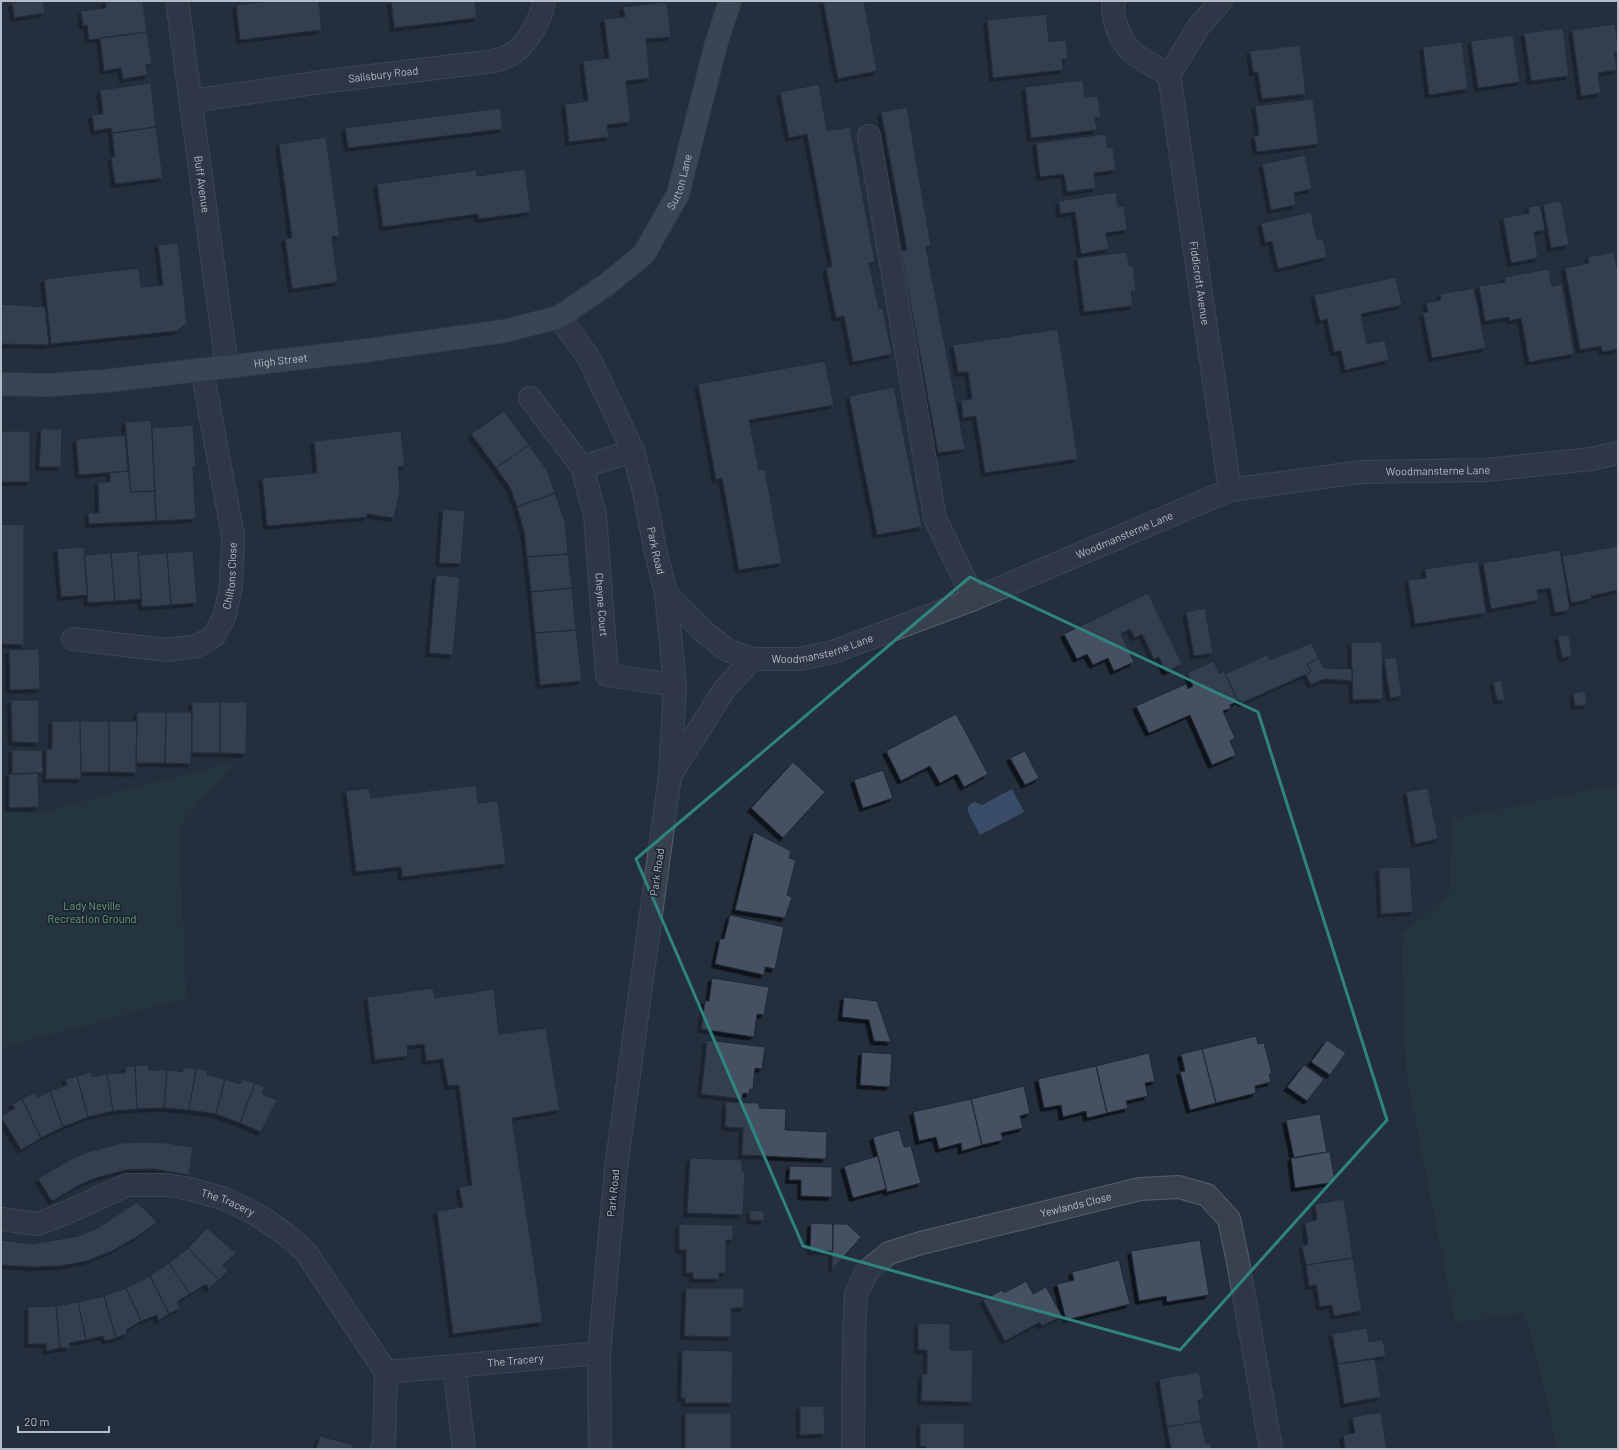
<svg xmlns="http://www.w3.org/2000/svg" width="1619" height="1450" viewBox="0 0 1619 1450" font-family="Barlow,sans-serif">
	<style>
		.green { fill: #263c3f }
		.water { fill: #394c67 }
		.building { fill: #455162; stroke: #1f2835; filter: url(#shadow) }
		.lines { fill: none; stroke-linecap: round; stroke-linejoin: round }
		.minor-casing { stroke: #565f6c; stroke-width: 24 }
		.major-casing { stroke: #414a57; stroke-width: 24 }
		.minor { stroke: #38414e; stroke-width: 22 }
		.major { stroke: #56606e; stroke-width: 22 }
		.marked { fill: none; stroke: #308480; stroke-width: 3; stroke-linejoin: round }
		.labels { text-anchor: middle; stroke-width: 3.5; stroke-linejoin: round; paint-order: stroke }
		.street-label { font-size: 11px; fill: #b4bcc9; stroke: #1d2633 }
		.park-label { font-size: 11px; fill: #6b9a76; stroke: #1d2633 }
	</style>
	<defs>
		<filter id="shadow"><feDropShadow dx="-3.5" dy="3.5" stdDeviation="0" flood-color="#0009"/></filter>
	</defs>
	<rect width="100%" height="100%" fill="#242f3e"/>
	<!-- green -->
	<path class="green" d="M 236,761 L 179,827 L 186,998 L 1,1048 L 1,810 L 35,814 Z
		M 1618,784 L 1618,1449 L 1556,1449 L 1548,1403 L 1525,1313 L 1455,1323 L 1406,1071 L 1401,935 L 1449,894 L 1452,819 Z"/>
	<!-- water -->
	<path class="water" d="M 1012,789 L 1024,812 L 980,835 L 968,812 C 967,806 969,804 975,802 L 982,805 Z"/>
	<!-- building -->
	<path class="building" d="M 22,1 L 43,1 L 45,13 L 14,18 L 12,3 Z
		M 105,1 L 143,2 L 147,32 L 89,40 L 87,25 L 83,26 L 81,11 L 106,8 Z
		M 268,1 L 319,1 L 322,30 L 240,40 L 236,5 Z
		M 391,1 L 475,1 L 477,18 L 394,28 Z
		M 823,1 L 864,1 L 877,71 L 838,79 Z
		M 667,2 L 671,37 L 646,39 L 650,78 L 626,81 L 631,122 L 607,125 L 609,137 L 569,142 L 565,104 L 588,101 L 583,61 L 609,58 L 604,19 L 625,17 L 623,7 Z
		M 1046,14 L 1049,42 L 1066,40 L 1068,59 L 1062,59 L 1063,70 L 993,78 L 987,20 Z
		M 1615,24 L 1618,45 L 1618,52 L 1614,52 L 1617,70 L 1598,73 L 1601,93 L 1581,96 L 1572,30 Z
		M 1563,28 L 1569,76 L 1531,81 L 1524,33 Z
		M 147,32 L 152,64 L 146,65 L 148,75 L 123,79 L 121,68 L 104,71 L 100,38 Z
		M 1513,35 L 1520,82 L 1478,88 L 1471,41 Z
		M 1462,42 L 1468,89 L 1429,95 L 1423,47 Z
		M 1300,45 L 1306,94 L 1262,99 L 1258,72 L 1253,72 L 1250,51 Z
		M 1083,80 L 1085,97 L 1098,96 L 1101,117 L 1095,118 L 1097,130 L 1031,138 L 1025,87 Z
		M 151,83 L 156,127 L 112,133 L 111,128 L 94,131 L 92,115 L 103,114 L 100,90 Z
		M 819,84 L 827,131 L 850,127 L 875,262 L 869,263 L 879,309 L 883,309 L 892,354 L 853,362 L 844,316 L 836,318 L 826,268 L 832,266 L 807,134 L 789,138 L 780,92 Z
		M 1313,99 L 1319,144 L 1257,152 L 1254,136 L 1259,135 L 1255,106 Z
		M 907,107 L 931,246 L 926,247 L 965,449 L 938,453 L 901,251 L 907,250 L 881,112 Z
		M 500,108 L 503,129 L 348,148 L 345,128 Z
		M 156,127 L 163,178 L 115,184 L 111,157 L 115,157 L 112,133 Z
		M 1106,134 L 1108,148 L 1113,147 L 1116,170 L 1094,173 L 1096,188 L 1067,192 L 1064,174 L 1040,177 L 1036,143 Z
		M 326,137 L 340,236 L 332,237 L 338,282 L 292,289 L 285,239 L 292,238 L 279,144 Z
		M 1305,155 L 1312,189 L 1294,193 L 1296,205 L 1271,210 L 1262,164 Z
		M 525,169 L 531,212 L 479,219 L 478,214 L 383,227 L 377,184 L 476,170 L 477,176 Z
		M 1116,192 L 1118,207 L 1124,206 L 1127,230 L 1106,233 L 1109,249 L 1081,254 L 1075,212 L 1060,214 L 1059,201 Z
		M 1561,201 L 1569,245 L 1551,248 L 1543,204 Z
		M 1540,205 L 1545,230 L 1534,232 L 1538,258 L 1511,263 L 1503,218 L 1529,213 L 1528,207 Z
		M 1311,212 L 1317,240 L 1323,238 L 1327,257 L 1278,269 L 1272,241 L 1265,243 L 1261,223 Z
		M 178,243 L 187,323 L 177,331 L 51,344 L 44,279 L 139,268 L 141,287 L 163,285 L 158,245 Z
		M 1127,252 L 1129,266 L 1133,265 L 1136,291 L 1131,292 L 1133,306 L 1084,312 L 1077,258 Z
		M 1614,252 L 1618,273 L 1618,349 L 1603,352 L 1601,346 L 1580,350 L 1565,268 L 1589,263 L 1588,257 Z
		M 1549,269 L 1552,286 L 1562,284 L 1574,354 L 1529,362 L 1521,318 L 1510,321 L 1509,317 L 1485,321 L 1479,286 L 1505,282 L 1504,277 Z
		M 1396,277 L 1402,305 L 1361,314 L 1367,344 L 1385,340 L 1389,360 L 1345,370 L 1341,351 L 1334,352 L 1327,319 L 1320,321 L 1314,295 Z
		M 1474,288 L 1486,348 L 1432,358 L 1423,313 L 1428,312 L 1426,303 L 1441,300 L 1440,294 Z
		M 1,304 L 45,307 L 49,345 L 1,344 Z
		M 1058,329 L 1078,459 L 985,473 L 976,416 L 963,418 L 961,400 L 972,399 L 968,372 L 958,373 L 953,345 Z
		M 825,361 L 834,405 L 749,420 L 759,470 L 765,469 L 782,563 L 739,570 L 722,478 L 716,480 L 698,384 Z
		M 894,387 L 922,527 L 877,535 L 849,396 Z
		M 504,411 L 529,445 L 496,468 L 471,434 Z
		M 151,420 L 155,491 L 131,492 L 125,422 Z
		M 193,425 L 196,467 L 193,467 L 196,519 L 156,521 L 152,428 Z
		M 41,429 L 62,429 L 61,467 L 39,467 Z
		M 1,431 L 30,431 L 30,482 L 1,482 Z
		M 401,431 L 405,466 L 398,467 L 400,491 L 394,518 L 366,514 L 367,517 L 267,526 L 262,478 L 317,473 L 314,441 Z
		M 125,435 L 128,471 L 79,475 L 76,439 Z
		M 529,445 L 547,470 L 555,493 L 517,507 L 511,489 L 496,468 Z
		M 128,471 L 131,492 L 155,491 L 156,521 L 89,524 L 88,513 L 99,513 L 98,482 L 110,482 L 110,473 Z
		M 555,493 L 565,522 L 568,554 L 527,557 L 524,531 L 517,507 Z
		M 443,509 L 465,511 L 461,564 L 439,563 Z
		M 1,524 L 24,525 L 24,645 L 1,644 Z
		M 1618,546 L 1618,590 L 1591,596 L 1591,599 L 1571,603 L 1562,556 Z
		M 84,547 L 88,595 L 61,597 L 57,549 Z
		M 1560,550 L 1570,610 L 1555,613 L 1550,588 L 1537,590 L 1539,600 L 1491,609 L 1483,563 Z
		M 138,551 L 141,599 L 115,601 L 111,553 Z
		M 193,551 L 197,603 L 171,605 L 167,553 Z
		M 111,553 L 115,601 L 88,603 L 84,555 Z
		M 167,553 L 171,605 L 142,607 L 138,555 Z
		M 568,554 L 572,588 L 531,592 L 527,557 Z
		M 1478,561 L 1486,613 L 1415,624 L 1408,580 L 1426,578 L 1425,569 Z
		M 436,575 L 460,577 L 453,655 L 429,653 Z
		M 572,588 L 576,630 L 535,633 L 531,592 Z
		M 1148,593 L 1182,664 L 1166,672 L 1159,657 L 1154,659 L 1142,634 L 1135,638 L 1130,629 L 1121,634 L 1134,662 L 1114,671 L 1108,658 L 1093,665 L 1087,654 L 1077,659 L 1064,634 Z
		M 1205,608 L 1213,653 L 1194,656 L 1186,612 Z
		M 576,630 L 582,681 L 540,685 L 535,633 Z
		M 1569,635 L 1572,656 L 1562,658 L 1558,636 Z
		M 1351,642 L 1382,642 L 1383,699 L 1353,700 Z
		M 1311,643 L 1319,658 L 1307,664 L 1311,672 L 1242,703 L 1240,700 L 1238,701 L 1225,674 L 1267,655 L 1270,660 Z
		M 39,649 L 40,689 L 10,690 L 9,650 Z
		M 1396,657 L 1402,696 L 1390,698 L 1384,659 Z
		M 1319,658 L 1323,668 L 1353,669 L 1352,681 L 1324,679 L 1311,685 L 1306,675 L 1311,672 L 1307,664 Z
		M 1214,661 L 1219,673 L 1224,671 L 1238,701 L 1230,705 L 1231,708 L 1223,711 L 1235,738 L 1230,741 L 1236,755 L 1212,765 L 1190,715 L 1149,733 L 1136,706 L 1186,684 L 1188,689 L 1193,686 L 1187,673 Z
		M 1501,680 L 1505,700 L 1497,701 L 1493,682 Z
		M 1585,691 L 1587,705 L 1575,706 L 1573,693 Z
		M 11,700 L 39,700 L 39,743 L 12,742 Z
		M 192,702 L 220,702 L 220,753 L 192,753 Z
		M 220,702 L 247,702 L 246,754 L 220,753 Z
		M 137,712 L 166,712 L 165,763 L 136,763 Z
		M 166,712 L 192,712 L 191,764 L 165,763 Z
		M 956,714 L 988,774 L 964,787 L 957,774 L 940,783 L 930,766 L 901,781 L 886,751 Z
		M 52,721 L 80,721 L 81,779 L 46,779 L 46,749 L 52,749 Z
		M 80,721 L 109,721 L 109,772 L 81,772 Z
		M 109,721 L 137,721 L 136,773 L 109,772 Z
		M 12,750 L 42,750 L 43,773 L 12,774 Z
		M 1025,751 L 1039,778 L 1025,785 L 1010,758 Z
		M 793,762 L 825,792 L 783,838 L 751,808 Z
		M 883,770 L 893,798 L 863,808 L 854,780 Z
		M 38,773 L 39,807 L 9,808 L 9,774 Z
		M 476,785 L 478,803 L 498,801 L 506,864 L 402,877 L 401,867 L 356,872 L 346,791 L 369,788 L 371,798 Z
		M 1428,788 L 1438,839 L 1415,844 L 1406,792 Z
		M 754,832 L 791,851 L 789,858 L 796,860 L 787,895 L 792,897 L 785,918 L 735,910 Z
		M 1410,867 L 1413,912 L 1381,914 L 1379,868 Z
		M 730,915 L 784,927 L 775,969 L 765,967 L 764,975 L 715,964 L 720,939 L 724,939 Z
		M 712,978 L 769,987 L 764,1015 L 757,1014 L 754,1037 L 701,1029 L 705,1001 L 709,1001 Z
		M 433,988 L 435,998 L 494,989 L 499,1034 L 546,1028 L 560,1110 L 512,1118 L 543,1322 L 453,1334 L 437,1211 L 463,1207 L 459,1187 L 472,1185 L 459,1085 L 448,1086 L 443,1059 L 426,1061 L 424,1044 L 407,1046 L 408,1056 L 375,1060 L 367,997 Z
		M 844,997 L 877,1001 L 891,1042 L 874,1041 L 869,1020 L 842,1017 Z
		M 1256,1036 L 1258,1044 L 1264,1043 L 1272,1074 L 1269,1074 L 1271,1082 L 1255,1086 L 1256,1093 L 1216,1103 L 1202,1049 Z
		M 707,1040 L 765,1047 L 762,1069 L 755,1068 L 753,1089 L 750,1089 L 749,1094 L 743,1093 L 742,1099 L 701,1094 Z
		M 1327,1040 L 1346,1053 L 1330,1075 L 1311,1062 Z
		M 1202,1049 L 1216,1103 L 1190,1110 L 1180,1072 L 1185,1071 L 1181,1054 Z
		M 862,1052 L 892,1054 L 890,1087 L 860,1085 Z
		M 1149,1053 L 1155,1081 L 1145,1083 L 1148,1096 L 1126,1101 L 1128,1108 L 1107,1113 L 1096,1066 Z
		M 149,1065 L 149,1070 L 167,1070 L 164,1108 L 137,1109 L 135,1066 Z
		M 1304,1065 L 1324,1079 L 1307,1101 L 1287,1087 Z
		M 135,1066 L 137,1109 L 113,1111 L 107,1074 L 125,1073 L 125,1067 Z
		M 1096,1066 L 1107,1113 L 1087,1118 L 1086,1111 L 1063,1117 L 1061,1105 L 1044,1108 L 1038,1079 Z
		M 183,1067 L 196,1069 L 189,1110 L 164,1108 L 167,1070 L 183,1072 Z
		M 196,1069 L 208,1070 L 207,1075 L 225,1079 L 216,1114 L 189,1110 Z
		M 91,1072 L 92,1077 L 107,1074 L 113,1111 L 88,1117 L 77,1076 Z
		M 77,1076 L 88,1117 L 63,1127 L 50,1091 L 67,1085 L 65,1079 Z
		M 225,1079 L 240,1084 L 242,1079 L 255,1083 L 240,1123 L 216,1114 Z
		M 255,1083 L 265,1087 L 262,1094 L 277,1100 L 261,1132 L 240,1123 Z
		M 1024,1086 L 1030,1113 L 1020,1116 L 1023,1128 L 1001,1133 L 1003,1140 L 982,1145 L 971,1099 Z
		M 50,1091 L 63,1127 L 41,1138 L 22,1099 L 35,1092 L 37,1097 Z
		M 22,1099 L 41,1138 L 21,1150 L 1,1117 L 15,1108 L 12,1104 Z
		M 971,1099 L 982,1145 L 962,1151 L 961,1143 L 939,1149 L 936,1137 L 919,1141 L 913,1112 Z
		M 726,1102 L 759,1103 L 759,1108 L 786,1109 L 785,1130 L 827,1132 L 826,1159 L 742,1155 L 743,1128 L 725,1127 Z
		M 1320,1114 L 1327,1152 L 1294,1158 L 1286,1120 Z
		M 899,1130 L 904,1147 L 911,1146 L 921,1183 L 887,1192 L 873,1137 Z
		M 139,1142 L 167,1143 L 193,1147 L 189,1175 L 153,1169 L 125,1170 L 96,1178 L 80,1185 L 52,1201 L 38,1179 L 71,1159 L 88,1152 L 122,1143 Z
		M 1327,1152 L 1330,1152 L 1335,1182 L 1295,1188 L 1291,1158 Z
		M 878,1156 L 886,1189 L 853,1198 L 844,1166 Z
		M 690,1158 L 742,1160 L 742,1171 L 745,1171 L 743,1215 L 687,1213 Z
		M 790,1166 L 832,1167 L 832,1197 L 801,1196 L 801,1180 L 789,1180 Z
		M 1344,1199 L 1353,1258 L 1306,1265 L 1302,1246 L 1308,1244 L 1305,1222 L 1317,1220 L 1315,1204 Z
		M 137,1202 L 157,1222 L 135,1238 L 112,1251 L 87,1261 L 60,1266 L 32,1267 L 1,1265 L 1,1240 L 32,1244 L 78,1236 L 98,1228 Z
		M 750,1210 L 764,1211 L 764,1221 L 750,1220 Z
		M 811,1223 L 833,1224 L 833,1251 L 810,1251 Z
		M 679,1224 L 733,1225 L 733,1240 L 726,1240 L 726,1273 L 719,1273 L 719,1279 L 693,1279 L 693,1273 L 686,1273 L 686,1250 L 679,1250 Z
		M 833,1224 L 847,1224 L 861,1237 L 832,1270 Z
		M 207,1228 L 236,1253 L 223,1265 L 228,1271 L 219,1280 L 188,1248 Z
		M 1200,1240 L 1209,1295 L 1167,1302 L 1166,1296 L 1139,1301 L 1131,1251 Z
		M 188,1248 L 219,1280 L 209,1289 L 206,1284 L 190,1294 L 169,1263 Z
		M 1353,1258 L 1362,1311 L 1334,1316 L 1332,1305 L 1320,1307 L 1316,1285 L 1309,1286 L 1306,1265 Z
		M 1119,1260 L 1130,1304 L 1066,1320 L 1057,1284 L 1074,1280 L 1072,1272 Z
		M 169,1263 L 190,1294 L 177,1302 L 180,1308 L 169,1314 L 150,1276 Z
		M 150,1276 L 169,1314 L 158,1321 L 157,1315 L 141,1321 L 126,1288 Z
		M 1026,1281 L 1033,1294 L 1046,1287 L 1062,1316 L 1042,1326 L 1040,1322 L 1005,1341 L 983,1300 L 1002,1290 L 1004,1293 Z
		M 126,1288 L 141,1321 L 126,1330 L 127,1334 L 116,1338 L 104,1296 Z
		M 686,1288 L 744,1288 L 744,1308 L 731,1308 L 731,1337 L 684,1336 Z
		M 104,1296 L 116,1338 L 105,1341 L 103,1336 L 86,1340 L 78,1302 Z
		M 78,1302 L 86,1340 L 69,1343 L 70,1348 L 60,1348 L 56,1306 Z
		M 56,1306 L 60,1348 L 47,1351 L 46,1344 L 28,1344 L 28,1307 Z
		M 918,1323 L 950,1324 L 950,1350 L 973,1350 L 972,1402 L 921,1401 L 922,1374 L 927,1374 L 927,1350 L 918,1350 Z
		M 1367,1328 L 1369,1342 L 1383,1339 L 1386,1356 L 1338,1364 L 1332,1334 Z
		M 682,1350 L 733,1351 L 732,1403 L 685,1403 L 685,1398 L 681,1398 Z
		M 1375,1359 L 1381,1397 L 1344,1404 L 1338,1364 Z
		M 1199,1372 L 1204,1399 L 1198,1400 L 1201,1421 L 1167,1427 L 1159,1379 Z
		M 800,1406 L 824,1406 L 825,1434 L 800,1435 Z
		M 1381,1412 L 1387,1449 L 1345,1449 L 1343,1435 L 1355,1433 L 1352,1417 Z
		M 685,1413 L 731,1413 L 731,1449 L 685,1449 Z
		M 1201,1421 L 1206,1444 L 1211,1443 L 1212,1449 L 1171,1449 L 1167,1427 Z
		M 920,1423 L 964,1423 L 964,1447 L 970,1449 L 926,1449 L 926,1447 L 920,1446 Z
		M 320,1436 L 353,1445 L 352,1449 L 316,1449 Z"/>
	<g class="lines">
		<!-- minor casing -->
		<g class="minor-casing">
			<g id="minor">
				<path id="s1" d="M 177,1 L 227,367"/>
				<path d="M 1114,1 C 1110,15 1120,40 1130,50 C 1136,57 1160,69 1169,75"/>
				<path id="s2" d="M 1221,1 L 1199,26 L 1169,75 L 1230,490"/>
				<path id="s3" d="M 191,101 L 329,81 L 494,61 C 500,59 507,57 512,54 C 528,43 541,20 544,1"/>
				<path d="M 869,136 L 935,518 L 974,599"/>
				<path id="s4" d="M 559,317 L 589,358 L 633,451 L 644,492 L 656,553 L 666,593 L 675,685 L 670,776 L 616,1168 L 599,1353 L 600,1449"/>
				<path id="s5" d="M 530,398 L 582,467 L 595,515 L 607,675 L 675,685"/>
				<path d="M 582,467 L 633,451"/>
				<path id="s6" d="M 666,593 L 703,631 L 727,650 L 752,659 L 799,659 L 833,652 L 974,599 L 1230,490 L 1361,472 L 1486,470 L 1591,459 L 1618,453"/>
				<path id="s7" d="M 73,639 L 166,650 L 197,646 L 214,636 L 225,615 L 231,586 L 233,536 L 202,370"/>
				<path d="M 671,774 L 724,690 L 752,659"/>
				<path id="s8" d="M 1,1219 L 37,1224 L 66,1213 L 127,1185 L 169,1185 L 190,1189 L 225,1199 L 256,1214 L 284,1233 L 305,1251 L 386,1372 L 384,1443 L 382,1449"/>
				<path d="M 454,1366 L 464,1449"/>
				<path id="s9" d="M 386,1372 L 599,1353"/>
				<path id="s10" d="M 853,1449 L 854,1332 L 856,1294 L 867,1271 L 889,1253 L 921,1243 L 1140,1189 L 1179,1187 L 1207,1195 L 1229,1219 L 1238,1262 L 1271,1449"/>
			</g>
		</g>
		<!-- major casing -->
		<g class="major-casing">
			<g id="major">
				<path id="s11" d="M 1,384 L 48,385 L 105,381 L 362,351 L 505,331 L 559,317 L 606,285 L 644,254 L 678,194 L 716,44 L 730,1"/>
			</g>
		</g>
		<!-- minor -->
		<use href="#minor" class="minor"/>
		<!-- major -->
		<use href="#major" class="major"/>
	</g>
	<!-- marked area -->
	<path d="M0 0H1619V1450H0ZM 970,577 L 1258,712 L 1387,1120 L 1180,1350 L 803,1246 L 636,859 Z" fill="#242f3e" fill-opacity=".55" fill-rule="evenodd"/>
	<path class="marked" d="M 970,577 L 1258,712 L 1387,1120 L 1180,1350 L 803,1246 L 636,859 Z"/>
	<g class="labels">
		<!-- street labels -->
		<g class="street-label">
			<text dy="4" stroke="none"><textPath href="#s3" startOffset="194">Salisbury Road</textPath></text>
			<text dy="4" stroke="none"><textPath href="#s11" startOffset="750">Sutton Lane</textPath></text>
			<text dy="4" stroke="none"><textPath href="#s1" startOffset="185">Buff Avenue</textPath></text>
			<text dy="4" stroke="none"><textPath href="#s2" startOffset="301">Fiddicroft Avenue</textPath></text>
			<text dy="4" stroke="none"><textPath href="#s11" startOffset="281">High Street</textPath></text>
			<text dy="4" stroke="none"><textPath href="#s6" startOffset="830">Woodmansterne Lane</textPath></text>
			<text dy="4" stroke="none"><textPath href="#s6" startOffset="506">Woodmansterne Lane</textPath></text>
			<text dy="4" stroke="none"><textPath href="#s4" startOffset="256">Park Road</textPath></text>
			<text dy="4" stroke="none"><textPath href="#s7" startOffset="208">Chiltons Close</textPath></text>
			<text dy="4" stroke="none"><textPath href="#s5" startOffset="226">Cheyne Court</textPath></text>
			<text dy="4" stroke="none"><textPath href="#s6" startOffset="182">Woodmansterne Lane</textPath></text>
			<text transform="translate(657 872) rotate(-82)" y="4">Park Road</text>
			<text transform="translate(613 1193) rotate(-84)" y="4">Park Road</text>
			<text dy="4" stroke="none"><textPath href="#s8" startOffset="238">The Tracery</textPath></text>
			<text dy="4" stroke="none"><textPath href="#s10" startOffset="402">Yewlands Close</textPath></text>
			<text dy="4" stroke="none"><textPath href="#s9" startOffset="130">The Tracery</textPath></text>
		</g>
		<!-- park labels -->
		<g class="park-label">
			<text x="92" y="910">Lady Neville<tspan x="92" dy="13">Recreation Ground</tspan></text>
		</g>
	</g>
	<!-- border -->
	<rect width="1619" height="1450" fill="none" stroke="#b4bcc9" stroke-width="4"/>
	<!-- scale -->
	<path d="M18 1426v6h91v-6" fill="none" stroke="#b4bcc9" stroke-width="2"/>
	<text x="24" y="1426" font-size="12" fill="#b4bcc9" stroke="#1d2633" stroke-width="3" paint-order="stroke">20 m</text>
</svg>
